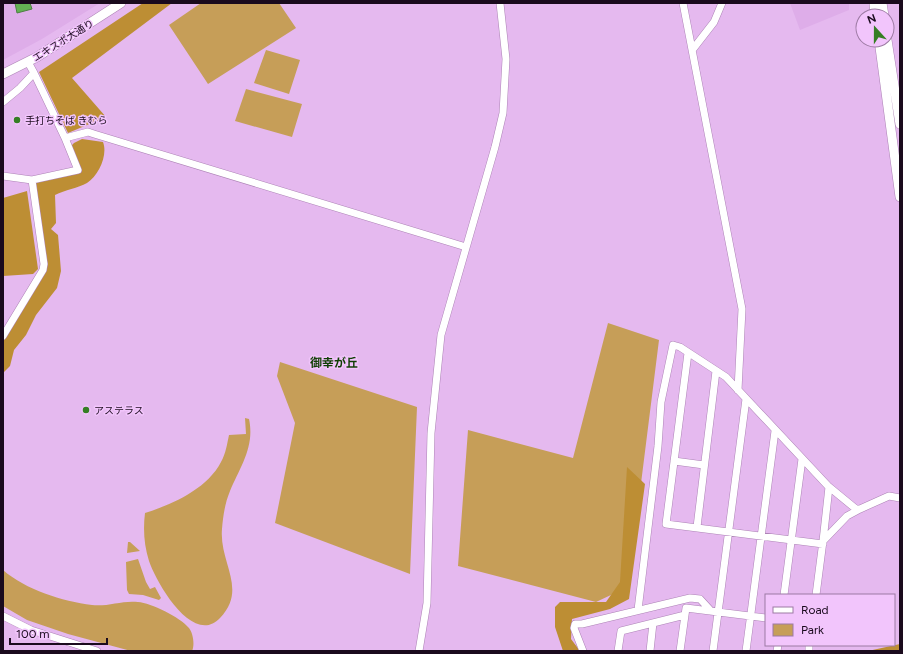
<svg xmlns="http://www.w3.org/2000/svg" width="903" height="654" viewBox="0 0 903 654" font-family="Figtree,'Noto Sans JP',sans-serif">
	<style>
		.built { fill: #deade9 }
		.green { fill: #c69e58 }
		.forest { fill: #bd8e34 }
		.water { fill: #64b154; stroke: #4e7f44 }
		.lines { fill: none; stroke-linecap: round; stroke-linejoin: round }
		.minor-casing { stroke: #ad83b6; stroke-width: 8 }
		.major-casing { stroke: #ad83b6; stroke-width: 10 }
		.minor { stroke: #fff; stroke-width: 7 }
		.major { stroke: #fff; stroke-width: 9 }
		.poi-dot { fill: #357e24; stroke: #f2c5fc; stroke-width: 1.5 }
		.labels { text-anchor: middle; stroke-width: 3; stroke-linejoin: round; paint-order: stroke }
		.street-label { font-size: 10px; fill: #1a0a1d; stroke: #f2c5fc }
		.poi-label { font-size: 10px; fill: #1a0a1d; stroke: #f2c5fc; text-anchor: start }
		.quarter-label { font-size: 12px; font-weight: bold; fill: #103f04; stroke: #f2c5fc }
	</style>
	<rect width="100%" height="100%" fill="#e5b9ef"/>
	<!-- built -->
	<path class="built" d="M 3,3 L 100,3 L 42,39 L 3,60 Z
		M 790,3 L 849,3 L 849,10 L 800,30 Z"/>
	<!-- green -->
	<path class="green" d="M 201,3 L 279,3 L 296,28 L 208,84 L 169,25 Z
		M 266,50 L 300,60 L 289,94 L 254,83 Z
		M 246,89 L 302,104 L 292,137 L 235,121 Z
		M 608,323 L 659,340 L 628,587 L 596,602 L 458,566 L 468,430 L 573,458 Z
		M 280,362 L 417,407 L 410,574 L 275,523 L 295,423 L 277,376 Z
		M 245,418 L 249,419 C 255,447 240,467 230,491 C 225,503 223,516 222,529 C 219,563 248,589 220,618 C 193,647 156,582 149,561 C 144,545 143,529 145,513 C 173,504 207,489 221,462 C 226,453 227,444 229,435 L 246,434 Z
		M 128,542 L 130,542 L 140,551 L 127,553 Z
		M 138,559 L 146,582 L 150,589 L 155,587 L 161,598 L 159,600 L 143,595 L 129,594 L 127,590 L 126,562 Z
		M 3,570 C 26,590 62,601 92,605 C 107,607 123,600 138,602 C 151,603 180,617 189,628 C 193,633 195,645 192,651 L 131,651 L 68,634 L 27,620 L 3,606 Z"/>
	<!-- forest -->
	<path class="forest" d="M 143,3 L 172,3 L 72,78 L 106,117 L 68,133 L 39,72 Z
		M 82,139 L 103,142 C 108,155 99,175 87,183 C 78,188 65,190 55,195 L 56,223 L 51,229 L 58,235 L 61,271 L 57,288 L 36,315 L 26,335 L 14,350 L 10,366 L 3,373 L 3,339 L 45,271 L 35,184 L 37,182 L 80,171 L 71,146 L 74,143 Z
		M 27,191 L 38,269 L 33,274 L 3,276 L 3,198 Z
		M 627,467 L 645,484 L 629,599 L 610,609 L 572,619 L 571,639 L 580,651 L 563,651 L 555,627 L 555,607 L 560,602 L 606,602 L 620,582 Z
		M 900,644 L 900,651 L 868,651 Z"/>
	<!-- water -->
	<path class="water" d="M 15,3 L 30,3 L 32,9 L 17,13 Z"/>
	<g class="lines">
		<!-- minor casing -->
		<g class="minor-casing">
			<path id="minor" d="M 683,3 L 742,309 L 738,390
				M 693,49 L 714,22 L 722,3
				M 3,102 L 20,88 L 34,73 L 28,62
				M 65,138 L 88,132 L 94,134 L 466,247
				M 3,176 L 32,180 L 78,170 L 65,138 L 34,73
				M 3,336 L 43,270 L 44,264 L 32,180
				M 688,353 L 666,524 L 823,544
				M 674,461 L 704,465
				M 697,527 L 716,371
				M 823,541 L 829,487
				M 784,595 L 802,459
				M 816,595 L 823,541 L 847,516 L 860,509
				M 638,610 L 658,446 L 661,402 L 673,345 L 680,347 L 726,377 L 828,486 L 856,509 L 860,509 L 889,496 L 900,498
				M 3,616 L 31,630 L 97,651
				M 419,651 L 427,603 L 431,433 L 441,335 L 495,147 L 503,113 L 506,59 L 500,3
				M 583,651 L 574,628 L 575,624 L 582,624 L 690,598 L 700,599 L 711,611
				M 618,651 L 621,631 L 685,615
				M 650,651 L 653,623
				M 680,651 L 686,608 L 766,618
				M 713,651 L 746,399
				M 746,651 L 775,431
				M 777,651 L 778,645
				M 809,651 L 809,645"/>
		</g>
		<!-- major casing -->
		<g class="major-casing">
			<path id="major" d="M 874,3 L 875,16
				M 882,3 L 884,16
				M 879,40 L 900,197
				M 887,40 L 900,124
				M 3,74 L 37,57 L 121,3"/>
		</g>
		<!-- minor -->
		<use href="#minor" class="minor"/>
		<!-- major -->
		<use href="#major" class="major"/>
	</g>
	<!-- markers -->
	<g class="poi-dot">
		<circle cx="17" cy="120" r="4"/>
		<circle cx="86" cy="410" r="4"/>
	</g>
	<g class="labels">
		<!-- street labels -->
		<g class="street-label">
			<text transform="translate(63 40) rotate(-32)" y="4">エキスポ大通り</text>
		</g>
		<!-- poi labels -->
		<g class="poi-label">
			<text x="25" y="124">手打ちそば きむら</text>
			<text x="94" y="414">アステラス</text>
		</g>
		<!-- quarter labels -->
		<g class="quarter-label">
			<text x="334" y="367">御幸が丘</text>
		</g>
	</g>
	<!-- border -->
	<rect width="903" height="654" fill="none" stroke="#1a0a1d" stroke-width="8"/>
	<!-- legend -->
	<rect x="765" y="594" width="130" height="52" fill="#f2c5fc" stroke="#9c7aa3"/>
	<rect x="773" y="607" width="20" height="6" fill="#ffffff" stroke="#9c7aa3"/>
	<text x="801" y="614" font-size="12" fill="#1a0a1d">Road</text>
	<rect x="773" y="624" width="20" height="12" fill="#c69e58" stroke="#9c7aa3"/>
	<text x="801" y="634" font-size="12" fill="#1a0a1d">Park</text>
	<!-- north arrow -->
	<g transform="translate(875 28) rotate(339)"><circle r="19" fill="#f2c5fc" stroke="#9c7aa3"/>
	<path d="M0-3L7 15L0 10L-7 15Z" fill="#357e24"/>
	<text y="-6" font-size="11" font-weight="bold" text-anchor="middle" fill="#1a0a1d">N</text>
	</g>
	<!-- scale -->
	<path d="M10 638v6h97v-6" fill="none" stroke="#1a0a1d" stroke-width="2"/>
	<text x="16" y="638" font-size="12" fill="#1a0a1d" stroke="#f2c5fc" stroke-width="3" paint-order="stroke">100 m</text>
</svg>
